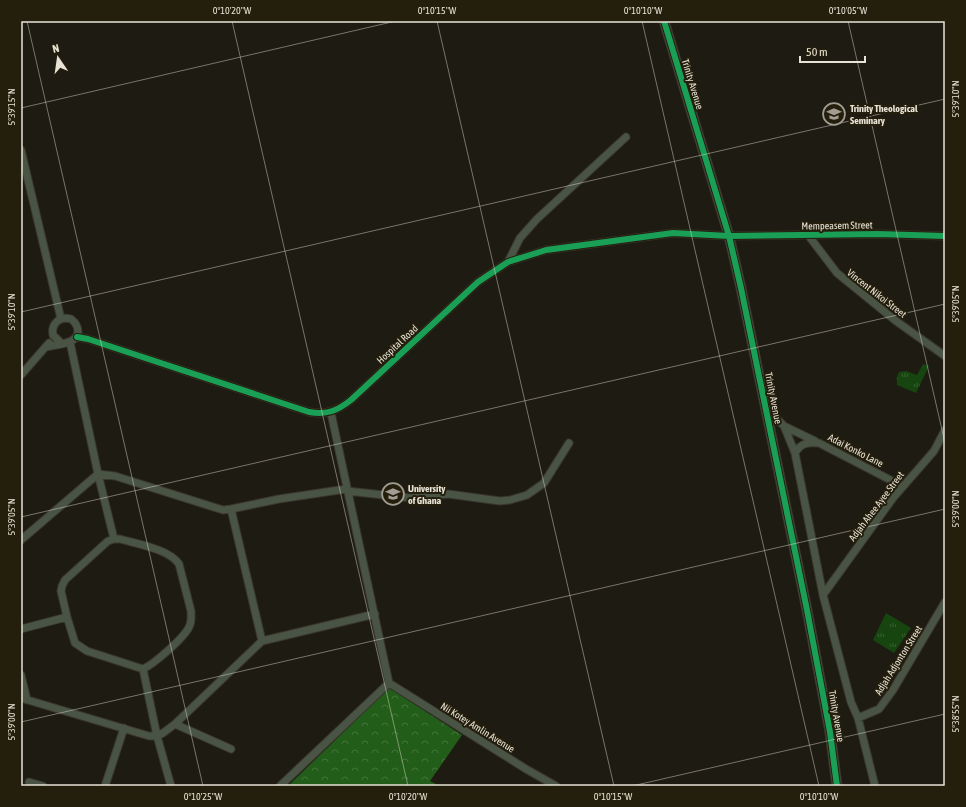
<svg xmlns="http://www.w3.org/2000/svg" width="966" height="807" viewBox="0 0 966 807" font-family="'Asap Condensed',sans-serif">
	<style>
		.grass { fill: url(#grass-tufts) }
		.forest { fill: url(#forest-crowns) }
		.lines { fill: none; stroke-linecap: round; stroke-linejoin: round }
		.minor-casing { stroke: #39362e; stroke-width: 9 }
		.tertiary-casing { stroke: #39362e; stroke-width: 11 }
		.minor { stroke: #495445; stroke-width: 7 }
		.tertiary { stroke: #495445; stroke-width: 9 }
		.cycleway-casing { stroke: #241e0c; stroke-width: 8 }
		.cycleway { stroke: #1a9f57; stroke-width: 6 }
		.ticks { fill: none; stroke: #e7e3d7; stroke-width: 1; stroke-opacity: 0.45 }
		.labels { text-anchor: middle; stroke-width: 4; stroke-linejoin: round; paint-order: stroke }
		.street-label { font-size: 10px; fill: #e7e3d7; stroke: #241e0c }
		.poi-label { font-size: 10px; font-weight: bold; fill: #e7e3d7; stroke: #241e0c; text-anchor: start }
		.neatline { fill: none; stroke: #e7e3d7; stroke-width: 1.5 }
		.ticks-label { font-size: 10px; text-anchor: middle; fill: #e7e3d7 }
	</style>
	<defs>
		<pattern id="grass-tufts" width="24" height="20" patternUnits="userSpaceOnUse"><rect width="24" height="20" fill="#16450f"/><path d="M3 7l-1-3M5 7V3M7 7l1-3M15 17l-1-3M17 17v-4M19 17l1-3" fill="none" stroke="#386031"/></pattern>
		<pattern id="forest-crowns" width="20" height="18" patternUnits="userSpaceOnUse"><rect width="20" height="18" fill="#235d1a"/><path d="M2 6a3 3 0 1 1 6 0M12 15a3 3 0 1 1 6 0" fill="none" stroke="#43743b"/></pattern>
	</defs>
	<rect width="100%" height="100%" fill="#1e1b12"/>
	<!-- grass -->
	<path class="grass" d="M 923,364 L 929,366 L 916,393 L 897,385 L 897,380 L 896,379 L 899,372 L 906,371 L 917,375 Z
		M 886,613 L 911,628 L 894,653 L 873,640 Z"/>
	<!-- forest -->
	<path class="forest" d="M 389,688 L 462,735 L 430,781 L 440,786 L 288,786 Z"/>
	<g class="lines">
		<!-- minor casing -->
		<g class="minor-casing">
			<path id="minor" d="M 21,150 L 61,319
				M 808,235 L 837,273 L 896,321 L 945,356
				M 508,262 L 520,238 L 537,219 L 626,137
				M 77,337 L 88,339 L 309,412 C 327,415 337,411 351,400 L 478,282 L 508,262 L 546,250 L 673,233 L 729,236 L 878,234 L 945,236
				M 70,342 L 98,474 L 114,539
				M 46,347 C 57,344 76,345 78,332 C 78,326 75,322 71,319 C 59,316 51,324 53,335 L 61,343
				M 21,375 L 49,343
				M 766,408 L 784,426 L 815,441
				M 331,413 L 389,683
				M 784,426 L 795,453
				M 347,491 L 411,498 L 448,494 L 500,501 L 510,500 L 527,495 L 544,483 L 569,443
				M 231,509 L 279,499 L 346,489
				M 114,539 L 120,539 C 137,544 169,549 179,564 L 191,611 C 191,617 192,622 189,627 C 184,638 154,664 143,669 L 87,651 L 75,643 L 67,617 L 61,591 L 62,586 L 65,580 L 108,541 Z
				M 21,540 L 98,474 L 115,476 L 223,510 L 231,509 L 262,641 L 175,724 L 163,733 L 157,736 L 149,736 L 21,698
				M 823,595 L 893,498 L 934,451 L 945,430
				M 21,629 L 67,617
				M 262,641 L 375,614
				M 143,669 L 157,736 L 171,786
				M 21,675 L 27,700
				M 389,683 L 526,769 L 556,786
				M 858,718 L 879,709 L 893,690 L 945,602
				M 175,724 L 231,749
				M 29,782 L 43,786
				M 105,786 L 124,728
				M 280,786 L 389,683
				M 875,786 L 858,718 L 851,702 L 823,595 L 795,453 C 801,443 808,442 819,443 L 902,486"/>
		</g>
		<!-- tertiary casing -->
		<g class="tertiary-casing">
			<path id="tertiary" d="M 664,21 L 729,236 L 741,288 L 807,610 L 830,732 L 837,786"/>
		</g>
		<!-- minor -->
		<use href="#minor" class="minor"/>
		<!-- tertiary -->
		<use href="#tertiary" class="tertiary"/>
		<!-- cycleway casing -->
		<g class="cycleway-casing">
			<path id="cycleway" d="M 664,21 L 729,236 L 741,288 L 807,610 L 830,732 L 837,786
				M 77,337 L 88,339 L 309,412 C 327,415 337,411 351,400 L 478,282 L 508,262 L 546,250 L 673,233 L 729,236 L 878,234 L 945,236"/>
		</g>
		<!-- cycleway -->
		<use href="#cycleway" class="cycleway"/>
	</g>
	<!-- ticks -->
	<path class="ticks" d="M 27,21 L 203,786M 232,21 L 408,786M 437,21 L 614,786M 642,21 L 819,786M 848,21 L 945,443M 21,108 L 396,21M 21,312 L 945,99M 21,517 L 945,304M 21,722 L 945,509M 632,786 L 945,714"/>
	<!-- icons -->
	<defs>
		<g id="school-ring" transform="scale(1.15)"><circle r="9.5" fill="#241e0c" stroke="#a19d92" stroke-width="1.5"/><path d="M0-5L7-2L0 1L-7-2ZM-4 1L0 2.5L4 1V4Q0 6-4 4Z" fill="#a19d92"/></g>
		<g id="university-ring" transform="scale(1.15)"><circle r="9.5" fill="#241e0c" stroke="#a19d92" stroke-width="1.5"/><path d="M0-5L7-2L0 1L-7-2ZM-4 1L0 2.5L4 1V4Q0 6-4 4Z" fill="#a19d92"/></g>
	</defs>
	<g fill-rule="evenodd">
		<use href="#school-ring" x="834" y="114"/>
		<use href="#university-ring" x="393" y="494"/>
	</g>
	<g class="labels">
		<!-- street labels -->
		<g class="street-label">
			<text transform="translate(693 84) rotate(73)" y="4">Trinity Avenue</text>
			<text transform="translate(837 225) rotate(-1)" y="4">Mempeasem Street</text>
			<text transform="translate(877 293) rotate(38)" y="4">Vincent Nikoi Street</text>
			<text transform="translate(397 344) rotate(-43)" y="4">Hospital Road</text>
			<text transform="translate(774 398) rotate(79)" y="4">Trinity Avenue</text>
			<text transform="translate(856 450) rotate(27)" y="4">Adai Konko Lane</text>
			<text transform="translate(876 506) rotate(-53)" y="4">Adjah Ahee Ayee Street</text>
			<text transform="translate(898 660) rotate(-58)" y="4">Adjah Adjonton Street</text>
			<text transform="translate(837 716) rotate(80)" y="4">Trinity Avenue</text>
			<text transform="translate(478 727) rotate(32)" y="4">Nii Kotey Amlin Avenue</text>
		</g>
		<!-- poi labels -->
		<g class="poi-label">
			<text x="850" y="112">Trinity Theological<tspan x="850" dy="12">Seminary</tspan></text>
			<text x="408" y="492">University<tspan x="408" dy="12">of Ghana</tspan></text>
		</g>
	</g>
	<!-- border -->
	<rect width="966" height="807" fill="none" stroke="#241e0c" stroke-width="44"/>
	<!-- north arrow -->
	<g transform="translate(58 58) rotate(347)" stroke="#241e0c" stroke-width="3" paint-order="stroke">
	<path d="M0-3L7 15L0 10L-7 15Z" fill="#e7e3d7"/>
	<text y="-6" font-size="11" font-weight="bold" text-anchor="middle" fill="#e7e3d7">N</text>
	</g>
	<!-- scale -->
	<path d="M800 56v6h65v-6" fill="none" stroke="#e7e3d7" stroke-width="2"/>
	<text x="806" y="56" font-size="12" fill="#e7e3d7" stroke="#241e0c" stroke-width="3" paint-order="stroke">50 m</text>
	<rect x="22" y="22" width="922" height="763" class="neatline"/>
	<g class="ticks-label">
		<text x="232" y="14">0°10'20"W</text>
		<text x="437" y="14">0°10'15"W</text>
		<text x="643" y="14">0°10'10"W</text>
		<text x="848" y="14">0°10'05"W</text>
		<text transform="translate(955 99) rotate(-90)" y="4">5°39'10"N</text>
		<text transform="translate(11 107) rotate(-90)" y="4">5°39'15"N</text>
		<text transform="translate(955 304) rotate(-90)" y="4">5°39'05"N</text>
		<text transform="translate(11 312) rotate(-90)" y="4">5°39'10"N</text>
		<text transform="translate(955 509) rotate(-90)" y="4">5°39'00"N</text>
		<text transform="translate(11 517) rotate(-90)" y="4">5°39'05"N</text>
		<text transform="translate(955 714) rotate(-90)" y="4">5°38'55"N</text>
		<text transform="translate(11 722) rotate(-90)" y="4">5°39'00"N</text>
		<text x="203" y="800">0°10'25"W</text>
		<text x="408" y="800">0°10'20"W</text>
		<text x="613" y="800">0°10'15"W</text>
		<text x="819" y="800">0°10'10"W</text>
	</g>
</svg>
